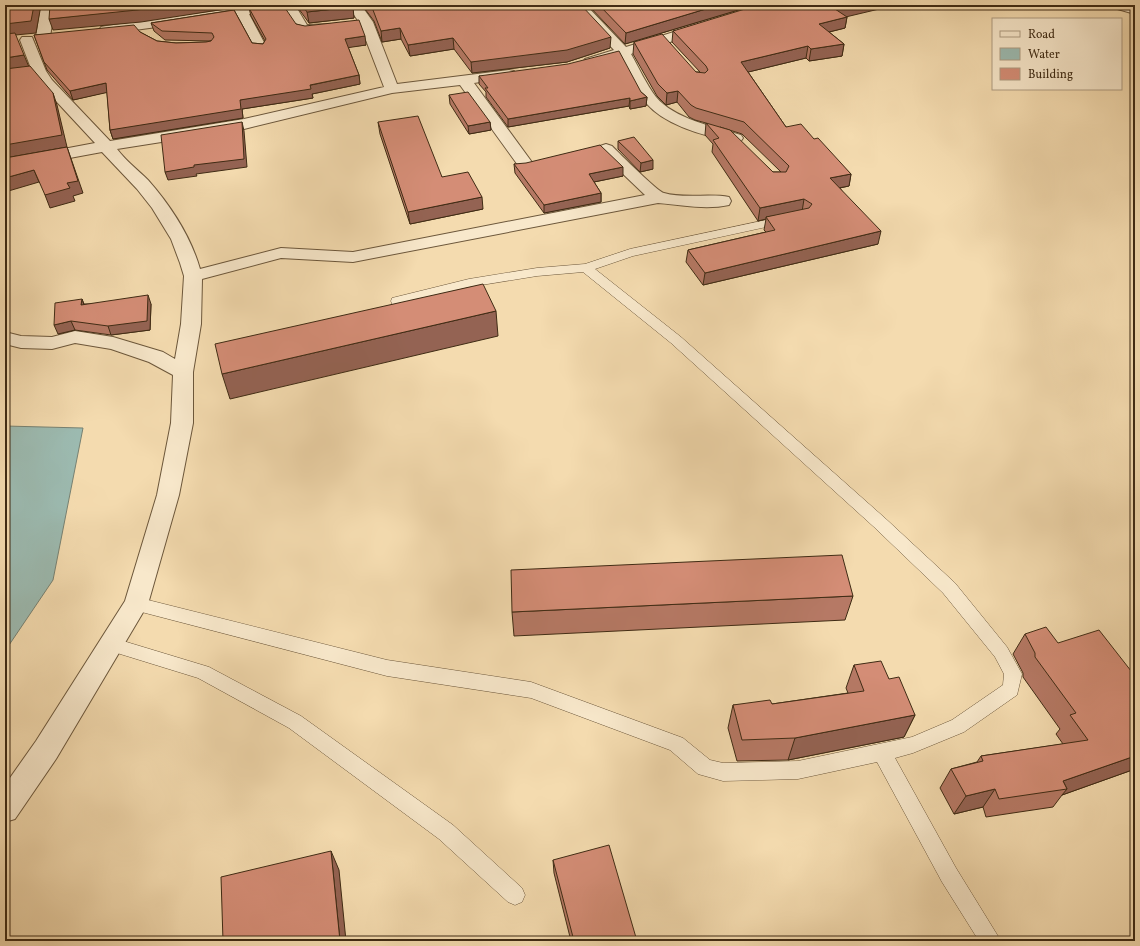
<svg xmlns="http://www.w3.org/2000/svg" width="1140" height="946" viewBox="0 0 1140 946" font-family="Vollkorn,serif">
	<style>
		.water { fill: #9cbab0; stroke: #778172 }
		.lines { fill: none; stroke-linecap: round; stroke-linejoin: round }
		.service-casing { stroke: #6c573b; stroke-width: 1 }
		.minor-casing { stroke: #6c573b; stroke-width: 2 }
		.service { fill: #f8e8cb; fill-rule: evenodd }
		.minor { fill: #f8e8cb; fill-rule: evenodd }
		.wall { fill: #b67965; stroke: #3f2b14; fill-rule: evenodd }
		.shaded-wall { fill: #946353; stroke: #3f2b14 }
		.building { fill: #d48d76; stroke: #3f2b14 }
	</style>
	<rect width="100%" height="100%" fill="#f4dbaf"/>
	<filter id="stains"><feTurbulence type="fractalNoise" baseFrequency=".005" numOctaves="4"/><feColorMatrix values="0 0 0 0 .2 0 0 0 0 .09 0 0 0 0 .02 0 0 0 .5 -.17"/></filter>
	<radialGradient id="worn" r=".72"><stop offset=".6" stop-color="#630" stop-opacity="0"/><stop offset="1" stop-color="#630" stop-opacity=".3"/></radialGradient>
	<!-- water -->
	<path class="water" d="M 5,426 L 83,428 L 53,580 L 5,651 Z"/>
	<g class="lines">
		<!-- service casing -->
		<g class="service-casing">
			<path id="service" d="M 785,216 L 791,220 L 789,222 L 633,256 L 595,269 L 681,337 L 886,519 L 955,583 L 1007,647 L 1022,674 L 1017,695 L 964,732 L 913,753 L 895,758 L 956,868 L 1001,941 L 979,941 L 942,882 L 877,762 L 798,779 L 723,781 L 698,774 L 670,750 L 531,698 L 387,676 L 130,609 L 128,604 L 130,599 L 136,597 L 387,660 L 531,682 L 683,738 L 710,760 L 723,763 L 798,761 L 912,737 L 952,720 L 1003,685 L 1004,674 L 995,657 L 943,593 L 874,527 L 671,343 L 583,272 L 537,276 L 469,287 L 397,305 L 392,304 L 391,301 L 392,298 L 469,279 L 537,268 L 585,264 L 630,249 Z
				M 110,637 L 209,667 L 301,716 L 453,825 L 522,888 L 525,895 L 522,902 L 515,905 L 508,902 L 439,839 L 289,728 L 198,678 L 104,649 L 101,644 L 104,639 Z"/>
		</g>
		<!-- minor casing -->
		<g class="minor-casing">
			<path id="minor" d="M 41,5 L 55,5 L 50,37 L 48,40 L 38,40 L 36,37 Z
				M 259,5 L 295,5 L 307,25 L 332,24 L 334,27 L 332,30 L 310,33 L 298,31 L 284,10 L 249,14 L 267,48 L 265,51 L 255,51 L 253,48 L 236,16 L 106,34 L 101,33 L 99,30 L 101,27 L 106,26 Z
				M 347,5 L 361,5 L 373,22 L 397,84 L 509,70 L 514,71 L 516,74 L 514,77 L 474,83 L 534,165 L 532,168 L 526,170 L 520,168 L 460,85 L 392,93 L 244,129 L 117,149 C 126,161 138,170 148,180 C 170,205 191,237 200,269 L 281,248 L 353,252 L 645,195 L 600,152 L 598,149 L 600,146 L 606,144 L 612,146 C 619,153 658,192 664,193 C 684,199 710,193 729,197 L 731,201 L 729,205 C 706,210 681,205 658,203 L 353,262 L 281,258 L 202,279 L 201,324 L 193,372 L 193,423 L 179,495 L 148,604 L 56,759 L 15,819 L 5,822 L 5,785 L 36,741 L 125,601 L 157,495 L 171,423 L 173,375 L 149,362 L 111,349 L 75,343 L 52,349 L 21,348 L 5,344 L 5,332 L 21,336 L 52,337 L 75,331 L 113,337 L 163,352 L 175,359 L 181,324 L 184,276 L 180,263 L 171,239 L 152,208 L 137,189 L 102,152 L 5,170 L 5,160 L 95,143 L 42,86 L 32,71 L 20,40 L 22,37 L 32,37 L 46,71 L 52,80 L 110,141 L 244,119 L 384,87 L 359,22 Z
				M 572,5 L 586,5 L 626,47 L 696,25 L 706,25 L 708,28 L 706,31 L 631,54 C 639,68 646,84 656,97 C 674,119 715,127 741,135 L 743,138 L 741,141 L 735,143 C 705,135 667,127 646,103 C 635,91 627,72 619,58 L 590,66 L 585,65 L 583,62 L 585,59 L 614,50 Z
				M 1112,5 L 1135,6 L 1135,14 L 1114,8 Z"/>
		</g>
		<!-- service -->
		<use href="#service" class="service"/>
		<!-- minor -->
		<use href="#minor" class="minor"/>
	</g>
	<!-- wall -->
	<path class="wall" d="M 296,5 L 352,5 L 354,18 L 309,23 Z
		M 362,5 L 581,5 L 610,48 L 567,62 L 472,73 L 454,49 L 410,56 L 401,39 L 382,42 L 374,21 Z
		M 588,5 L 755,5 L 625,44 Z
		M 249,8 L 296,24 L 366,45 L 348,47 L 359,75 L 360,84 L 312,94 L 313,98 L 242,109 L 243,118 L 113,139 L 110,130 L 107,92 L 73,100 L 47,70 L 34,35 L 140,32 L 157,41 L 176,43 L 206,42 L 211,41 L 165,40 L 154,31 L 151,23 L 234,10 L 252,43 L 263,44 L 265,41 L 251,16 Z
		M 846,17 L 847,17 L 845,28 L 829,32 L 844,44 L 842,56 L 809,61 L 806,58 L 748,72 L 786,127 L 814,139 L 851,174 L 849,186 L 840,188 L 878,244 L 703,285 L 686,262 L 688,250 L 766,232 L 764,230 L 766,219 L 758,221 L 712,152 L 713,144 L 705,135 L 706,123 L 695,120 L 689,117 L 677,102 L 666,105 L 657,96 L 633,54 L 634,42 L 696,72 L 700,72 L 672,42 L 673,31 ZM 720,127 L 742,134 L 781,172 L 773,172 Z
		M 479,76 L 641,92 L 647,97 L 646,106 L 630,109 L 629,106 L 508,127 L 486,97 L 486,92 L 479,84 Z
		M 449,95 L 490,122 L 491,130 L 469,134 L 450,104 Z
		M 378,122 L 442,177 L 483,209 L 410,224 L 380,134 Z
		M 618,141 L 653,169 L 640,172 L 618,149 Z
		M 514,164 L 623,176 L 594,182 L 601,193 L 601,202 L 544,213 L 515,173 Z
		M 82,299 L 84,304 L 151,304 L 150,330 L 111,335 L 75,330 L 58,334 Z
		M 853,596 L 845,620 L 514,636 L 512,612 Z
		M 1025,634 L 1135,769 L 1062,795 L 1053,807 L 986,817 L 983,807 L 954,814 L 940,788 L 951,769 L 977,762 L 981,756 L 1063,744 L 1056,734 L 1060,729 L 1023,677 L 1023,673 L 1013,654 Z
		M 854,665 L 889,679 L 915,715 L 904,737 L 788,760 L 737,761 L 728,728 L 733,705 L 772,704 L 848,693 L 846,688 Z
		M 553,860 L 637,941 L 571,941 L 554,873 Z"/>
	<!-- shaded-wall -->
	<path class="shaded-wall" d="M 34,5 L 41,5 L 36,33 L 5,36 L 5,24 Z
		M 173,5 L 251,5 L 141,22 L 53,30 L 49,19 Z
		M 719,5 L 755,5 L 625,44 L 626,33 Z
		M 850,5 L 896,5 L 833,20 L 835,9 Z
		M 353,7 L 354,18 L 309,23 L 307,12 Z
		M 847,17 L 845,28 L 817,35 L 819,24 Z
		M 400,28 L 401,39 L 382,42 L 381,31 Z
		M 365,36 L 366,45 L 346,48 L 345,39 Z
		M 611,37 L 610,48 L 567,62 L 472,73 L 471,62 Z
		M 453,38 L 454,49 L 410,56 L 408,45 Z
		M 844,44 L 842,56 L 809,61 L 811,49 Z
		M 808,46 L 806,58 L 740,74 L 741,62 Z
		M 24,55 L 29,67 L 5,70 L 5,58 Z
		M 359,75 L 360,84 L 312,94 L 313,98 L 242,109 L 243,118 L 113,139 L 110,130 L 240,100 Z
		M 106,83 L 109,92 L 73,100 L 70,91 Z
		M 678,91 L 677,102 L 666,105 L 667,93 Z
		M 53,93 L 57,105 L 67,147 L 5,158 L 5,145 Z
		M 647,97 L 646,106 L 630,109 L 630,101 Z
		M 630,98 L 629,106 L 508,127 L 508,119 Z
		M 242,122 L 244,131 L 247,167 L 196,174 L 197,176 L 168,180 L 165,172 L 194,165 Z
		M 490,122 L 491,130 L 469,134 L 468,126 Z
		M 67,147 L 83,193 L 73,196 L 75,201 L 50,208 L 45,195 Z
		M 653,160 L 653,169 L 640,172 L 641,163 Z
		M 623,167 L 623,176 L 589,183 L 589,174 Z
		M 34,170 L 39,182 L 5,192 L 5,178 Z
		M 851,174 L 849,186 L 828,190 L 830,178 Z
		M 601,193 L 601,202 L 544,213 L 544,205 Z
		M 482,197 L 483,209 L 410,224 L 408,212 Z
		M 804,199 L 802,212 L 766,217 L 766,219 L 758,221 L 760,208 Z
		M 881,231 L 878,244 L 703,285 L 705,273 Z
		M 148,295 L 151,304 L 150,330 L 111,335 L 108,326 Z
		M 82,299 L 85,308 L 81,305 Z
		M 496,311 L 498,336 L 230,399 L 222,374 Z
		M 71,321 L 75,330 L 58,334 L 54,325 Z
		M 915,715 L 904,737 L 788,760 L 795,738 Z
		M 1135,756 L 1135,769 L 1062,795 L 1067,789 L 1063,781 Z
		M 995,789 L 983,807 L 954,814 L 966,796 Z
		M 331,851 L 339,870 L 346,941 L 340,941 Z"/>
	<!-- building -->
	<path class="building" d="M 5,5 L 34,5 L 31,21 L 5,24 Z
		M 50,5 L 173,5 L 137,10 L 49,19 Z
		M 270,5 L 283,5 L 296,24 L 305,26 L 359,20 L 365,36 L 345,39 L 359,75 L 310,85 L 311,89 L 240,100 L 241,109 L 110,130 L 106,83 L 70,91 L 44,62 L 34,35 L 134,25 L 140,32 L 157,41 L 176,43 L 206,42 L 211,41 L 214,37 L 212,33 L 162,31 L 151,23 L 234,10 L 252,43 L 263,44 L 266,39 L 249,8 Z
		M 302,5 L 352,5 L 353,7 L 307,12 Z
		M 369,5 L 581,5 L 611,37 L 567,50 L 471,62 L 453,38 L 408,45 L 400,28 L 381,31 L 373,10 Z
		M 599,5 L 719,5 L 626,33 Z
		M 758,5 L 850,5 L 835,9 L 847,17 L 819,24 L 844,44 L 811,49 L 808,46 L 741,62 L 786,127 L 801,124 L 814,139 L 818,138 L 851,174 L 830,178 L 881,231 L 705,273 L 688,250 L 775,230 L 766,217 L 809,208 L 812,204 L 804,199 L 760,208 L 713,140 L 719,138 L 706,123 L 730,130 L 773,172 L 786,172 L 789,166 L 744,122 L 696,108 L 691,105 L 678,91 L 667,93 L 658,84 L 634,42 L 662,34 L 696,72 L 705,73 L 708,70 L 706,66 L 673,31 Z
		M 15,33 L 24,55 L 5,58 L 5,34 Z
		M 619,51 L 641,92 L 647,97 L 630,101 L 630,98 L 508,119 L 485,88 L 488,88 L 479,76 L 568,64 Z
		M 30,66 L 53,93 L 62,135 L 5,145 L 5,69 Z
		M 468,92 L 490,122 L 468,126 L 449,95 Z
		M 418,116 L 442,177 L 468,172 L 482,197 L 408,212 L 378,122 Z
		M 242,122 L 244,159 L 194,165 L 194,167 L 165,172 L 161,135 Z
		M 634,137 L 653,160 L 641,163 L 618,141 Z
		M 600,145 L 623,167 L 589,174 L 601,193 L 544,205 L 514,164 L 526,163 Z
		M 67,147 L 78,181 L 67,183 L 70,188 L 45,195 L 34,170 L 5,178 L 5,158 Z
		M 483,284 L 496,311 L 222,374 L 215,344 Z
		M 148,295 L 147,321 L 108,326 L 71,321 L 54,325 L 55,303 L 82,299 L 81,305 Z
		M 842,555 L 853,596 L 512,612 L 511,570 Z
		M 1046,627 L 1058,643 L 1099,630 L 1135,676 L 1135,756 L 1063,781 L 1067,789 L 999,799 L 995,789 L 966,796 L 951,769 L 983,761 L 981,756 L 1088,740 L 1070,715 L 1076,713 L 1035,657 L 1035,653 L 1025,634 Z
		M 881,661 L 889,679 L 899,677 L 915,715 L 795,738 L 742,740 L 733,705 L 770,700 L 772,704 L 864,691 L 854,665 Z
		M 609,845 L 637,941 L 574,941 L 553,860 Z
		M 331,851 L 340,941 L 223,941 L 221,877 Z"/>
	<!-- margin -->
	<rect width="1140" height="946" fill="none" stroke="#f4dbaf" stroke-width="20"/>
	<rect x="6" y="6" width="1128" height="934" fill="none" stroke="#3f2b14" stroke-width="2"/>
	<rect x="10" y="10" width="1120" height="926" fill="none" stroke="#3f2b14"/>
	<!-- legend -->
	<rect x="992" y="18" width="130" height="72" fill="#f8e8cb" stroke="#ae9c82"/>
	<rect x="1000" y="31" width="20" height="6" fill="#f8e8cb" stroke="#ae9c82"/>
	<text x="1028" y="38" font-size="12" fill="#3f2b14">Road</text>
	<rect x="1000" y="48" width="20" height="12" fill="#9cbab0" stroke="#ae9c82"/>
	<text x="1028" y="58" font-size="12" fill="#3f2b14">Water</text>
	<rect x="1000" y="68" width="20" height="12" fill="#d48d76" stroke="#ae9c82"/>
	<text x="1028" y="78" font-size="12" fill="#3f2b14">Building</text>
	<rect width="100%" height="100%" filter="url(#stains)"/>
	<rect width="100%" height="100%" fill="url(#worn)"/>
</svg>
